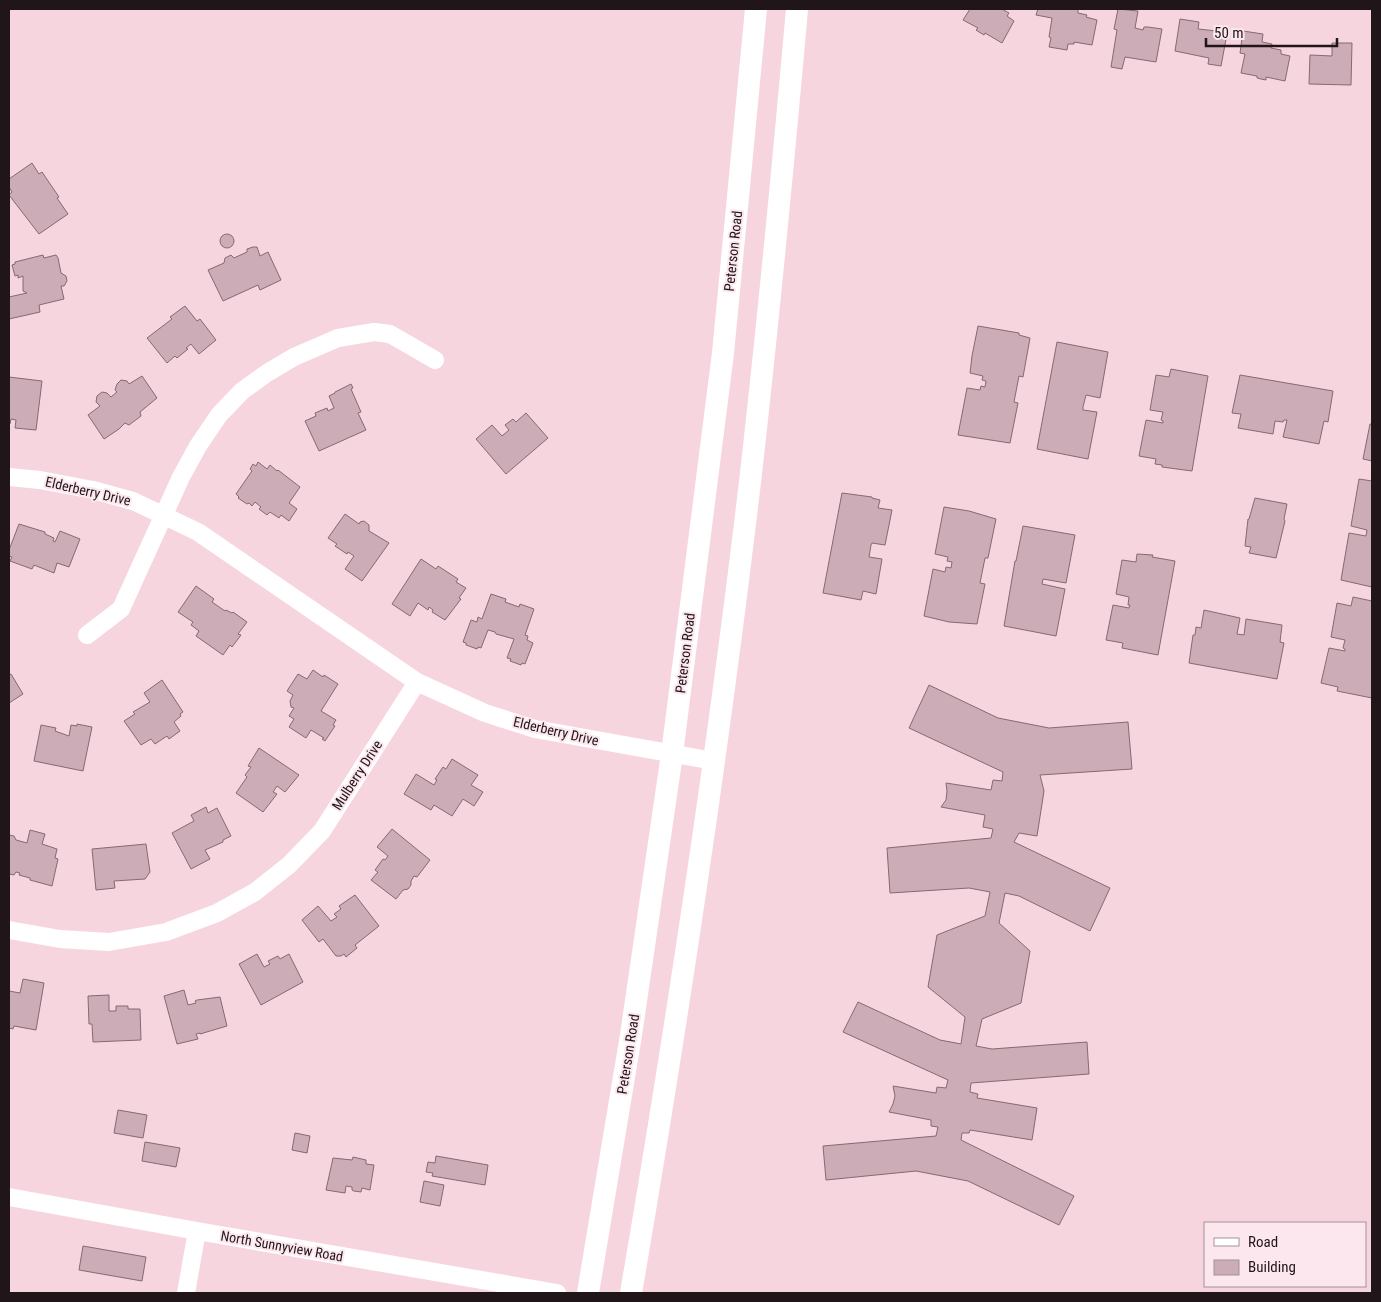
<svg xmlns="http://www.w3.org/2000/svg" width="1381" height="1302" viewBox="0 0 1381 1302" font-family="'Roboto Condensed',sans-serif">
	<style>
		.building { fill: #ccacb6; stroke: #866972 }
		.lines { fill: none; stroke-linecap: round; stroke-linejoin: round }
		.minor { stroke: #fff; stroke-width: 18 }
		.major { stroke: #fff; stroke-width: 22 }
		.labels { text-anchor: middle; stroke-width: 4; stroke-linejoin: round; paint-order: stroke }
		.street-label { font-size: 14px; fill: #201519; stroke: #fbe7ed }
	</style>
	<rect width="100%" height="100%" fill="#f7d5df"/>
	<!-- building -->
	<path class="building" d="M 970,9 L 1002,9 L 1009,13 L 1007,16 L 1014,21 L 1002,43 L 985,33 L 984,35 L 979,32 L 976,30 L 978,28 L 963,20 Z
		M 1038,9 L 1078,9 L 1078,13 L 1087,15 L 1086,17 L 1097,20 L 1092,45 L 1074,42 L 1074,44 L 1068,44 L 1067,50 L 1049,47 L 1051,38 L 1049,37 L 1052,18 L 1036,15 Z
		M 1118,9 L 1138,11 L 1135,28 L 1143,30 L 1144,27 L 1148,27 L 1162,29 L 1156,62 L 1125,57 L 1122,69 L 1111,67 L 1117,30 L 1114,29 Z
		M 1180,19 L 1199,22 L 1198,29 L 1217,31 L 1217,32 L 1227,34 L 1221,66 L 1208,64 L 1209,58 L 1175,51 Z
		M 1243,31 L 1263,34 L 1262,42 L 1272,44 L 1271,48 L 1281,50 L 1281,54 L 1290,56 L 1285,81 L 1266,77 L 1266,80 L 1261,79 L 1257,78 L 1257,76 L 1241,73 L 1245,54 L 1240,53 Z
		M 1332,43 L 1352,43 L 1351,85 L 1309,84 L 1310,55 L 1332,56 Z
		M 32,163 L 39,174 L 42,172 L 59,197 L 57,198 L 68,214 L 39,234 L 9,195 L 12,192 L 9,187 L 9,179 Z
		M220 241a7 7 0 1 1 14 0a7 7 0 1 1-14 0Z
		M 253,247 L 257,247 L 260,256 L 268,252 L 281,280 L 260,290 L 258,285 L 223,301 L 208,270 L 224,263 L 225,258 L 231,255 L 234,258 L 247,252 L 247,249 Z
		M 43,255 L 44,258 L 56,255 L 58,258 L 61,273 L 66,276 L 67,281 L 64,286 L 61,286 L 64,299 L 39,305 L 40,312 L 9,319 L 9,297 L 27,293 L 23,291 L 23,276 L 18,278 L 18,275 L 15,276 L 12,265 L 15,264 L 15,262 Z
		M 185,306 L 197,321 L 200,319 L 216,340 L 199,354 L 191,344 L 186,348 L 188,349 L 177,358 L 175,356 L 167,363 L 147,338 L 172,319 L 170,317 Z
		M 978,326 L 1019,333 L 1019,335 L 1030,338 L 1023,377 L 1019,376 L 1014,402 L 1018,403 L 1010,443 L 958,435 L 967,388 L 980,390 L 981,386 L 985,387 L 986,381 L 982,380 L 983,376 L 970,373 L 972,356 Z
		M 1057,342 L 1108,352 L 1100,398 L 1086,395 L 1083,407 L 1083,410 L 1097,412 L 1088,459 L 1037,449 Z
		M 1171,369 L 1208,376 L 1192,471 L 1162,467 L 1162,465 L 1155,464 L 1156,459 L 1139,456 L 1146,420 L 1163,423 L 1163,421 L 1161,420 L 1163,412 L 1150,410 L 1156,375 L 1169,377 Z
		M 1240,375 L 1333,391 L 1328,422 L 1324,421 L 1319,444 L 1283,437 L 1287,420 L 1284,420 L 1283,422 L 1275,421 L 1273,434 L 1238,428 L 1241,414 L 1232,413 Z
		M 142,376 L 157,398 L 140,412 L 141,416 L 129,425 L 125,423 L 119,429 L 104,439 L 88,415 L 100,406 L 96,402 L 97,396 L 102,392 L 107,393 L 111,397 L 117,392 L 115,390 L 117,384 L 121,380 L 127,381 L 129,384 Z
		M 9,377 L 42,381 L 36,430 L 15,428 L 16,420 L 11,419 L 10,424 L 9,424 Z
		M 351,384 L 353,388 L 351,389 L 361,412 L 358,413 L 366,430 L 319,451 L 305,421 L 316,416 L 315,413 L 327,408 L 328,411 L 334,408 L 329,396 L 335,393 L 335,392 Z
		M 526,413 L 548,438 L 506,474 L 476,439 L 492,425 L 502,436 L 509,430 L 505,425 L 513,419 L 516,422 Z
		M 1370,424 L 1372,424 L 1372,461 L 1363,459 Z
		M 258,462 L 267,469 L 270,465 L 277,471 L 278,470 L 300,487 L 289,503 L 297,509 L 289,521 L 281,515 L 279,518 L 270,512 L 267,515 L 259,509 L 261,507 L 255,502 L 252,506 L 249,503 L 247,504 L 238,498 L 239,497 L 236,494 L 252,471 L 250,469 L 253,464 L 256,466 Z
		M 1359,479 L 1372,481 L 1372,587 L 1341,580 L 1349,533 L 1366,536 L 1367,530 L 1351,526 Z
		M 842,493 L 872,497 L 872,498 L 880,500 L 878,508 L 892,510 L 885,545 L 872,543 L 871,545 L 869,557 L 882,559 L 876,594 L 863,591 L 861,600 L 823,593 Z
		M 1255,498 L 1287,504 L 1284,519 L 1285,521 L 1276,558 L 1249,553 L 1251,547 L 1245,546 L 1248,519 L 1249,519 Z
		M 944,507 L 969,511 L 996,519 L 988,558 L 985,558 L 980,583 L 985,584 L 977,624 L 949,622 L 924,616 L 933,569 L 945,572 L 946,567 L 951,568 L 952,562 L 947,561 L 948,557 L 935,554 Z
		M 345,514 L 359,524 L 360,522 L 364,521 L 369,525 L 369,531 L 389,543 L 362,581 L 345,569 L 354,556 L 348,552 L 347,554 L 335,546 L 337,544 L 328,538 Z
		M 19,524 L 45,532 L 45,534 L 54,538 L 53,541 L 55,542 L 60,531 L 80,539 L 69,567 L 57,563 L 54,573 L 34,565 L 32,569 L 10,561 L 12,557 L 9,556 L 9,550 Z
		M 1023,526 L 1075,535 L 1066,583 L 1043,579 L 1042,584 L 1065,589 L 1056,636 L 1004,626 L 1015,561 L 1016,561 Z
		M 1137,554 L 1153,555 L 1152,557 L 1175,561 L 1158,655 L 1122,648 L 1123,643 L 1106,640 L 1113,605 L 1129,608 L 1130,605 L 1128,605 L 1129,597 L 1116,594 L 1122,560 L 1136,562 Z
		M 421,559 L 436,569 L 438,566 L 458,579 L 456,582 L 466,588 L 459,598 L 461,599 L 445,620 L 432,612 L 433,610 L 429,607 L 428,610 L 418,603 L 410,616 L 392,604 Z
		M 196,586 L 214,599 L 212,602 L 225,611 L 226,610 L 232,613 L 233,612 L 247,622 L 238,634 L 241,635 L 232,647 L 230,645 L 223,655 L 196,636 L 199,631 L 191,625 L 193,622 L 178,612 Z
		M 491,594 L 506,599 L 505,602 L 519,607 L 520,604 L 534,609 L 525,635 L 528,636 L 527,640 L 533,643 L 525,664 L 522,663 L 521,665 L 510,661 L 511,659 L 507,658 L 514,639 L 496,634 L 495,632 L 488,630 L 481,648 L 478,647 L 477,649 L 466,645 L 466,643 L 463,642 L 471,620 L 477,622 L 478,617 L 482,619 Z
		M 1353,597 L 1372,601 L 1372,698 L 1337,691 L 1338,687 L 1321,683 L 1329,648 L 1345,651 L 1345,649 L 1343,648 L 1345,640 L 1331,637 L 1337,603 L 1351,606 Z
		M 1204,610 L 1240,618 L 1237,634 L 1244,635 L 1246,619 L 1282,625 L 1280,642 L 1284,643 L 1277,679 L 1189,663 L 1193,635 L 1195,635 L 1196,627 L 1201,628 Z
		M 313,670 L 323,677 L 324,675 L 338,684 L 321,711 L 336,720 L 333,725 L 335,726 L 325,741 L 322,739 L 324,738 L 311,730 L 306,738 L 289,727 L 294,719 L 289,716 L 294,708 L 291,707 L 290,701 L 293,695 L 287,691 L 298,674 L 307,679 Z
		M 11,674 L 23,694 L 9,703 L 9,675 Z
		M 162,680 L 183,712 L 180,714 L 181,716 L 174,722 L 180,731 L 169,739 L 167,736 L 155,744 L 151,739 L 141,745 L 124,721 L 135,714 L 133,712 L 150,702 L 144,693 Z
		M 929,685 L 998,718 L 1049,728 L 1128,722 L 1132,769 L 1040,775 L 1044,791 L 1037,836 L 1019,833 L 1014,842 L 1110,888 L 1090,931 L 1019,896 L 1005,893 L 999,923 L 1030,951 L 1021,1003 L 982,1019 L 976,1046 L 992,1049 L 1087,1042 L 1089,1074 L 971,1083 L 970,1092 L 978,1094 L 977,1098 L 1037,1108 L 1032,1140 L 970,1130 L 969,1133 L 962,1133 L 961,1140 L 1074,1196 L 1059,1225 L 968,1181 L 916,1171 L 826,1180 L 823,1146 L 936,1136 L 938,1127 L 931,1126 L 931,1120 L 889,1112 L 893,1104 L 895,1096 L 893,1086 L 936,1093 L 937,1087 L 946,1088 L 948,1080 L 843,1032 L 858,1002 L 940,1040 L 961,1044 L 965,1017 L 928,987 L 937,935 L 985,916 L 990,892 L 969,888 L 890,893 L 887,848 L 991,838 L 993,829 L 983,827 L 985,815 L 941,807 L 946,800 L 947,791 L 946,783 L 991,790 L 993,780 L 1002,781 L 1003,772 L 909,728 Z
		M 77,724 L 92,727 L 83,771 L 34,761 L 41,725 L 56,728 L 55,731 L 69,736 L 71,725 L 77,726 Z
		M 259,748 L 299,775 L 285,792 L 277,786 L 273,792 L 277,794 L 263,812 L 236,793 L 247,777 L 245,775 L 251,767 L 248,766 Z
		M 452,759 L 478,775 L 471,785 L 483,792 L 474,806 L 463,799 L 452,816 L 434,805 L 431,810 L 404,794 L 416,774 L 434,785 L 437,780 L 435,779 L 443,767 L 446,769 Z
		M 206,807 L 208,813 L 217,808 L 231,836 L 223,840 L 223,842 L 205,850 L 210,859 L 191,869 L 172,833 L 194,821 L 191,815 Z
		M 392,829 L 430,860 L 417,877 L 414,876 L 411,881 L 411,885 L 408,889 L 403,890 L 396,899 L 371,880 L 378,872 L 375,870 L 383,859 L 385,860 L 388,856 L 377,847 Z
		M 30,830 L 45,834 L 42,844 L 57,849 L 55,858 L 58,859 L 52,886 L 30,880 L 30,878 L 19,875 L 20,873 L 16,872 L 14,875 L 9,874 L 9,835 L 14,836 L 16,840 L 27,843 Z
		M 146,844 L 150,872 L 145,879 L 114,881 L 115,888 L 96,890 L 92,849 Z
		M 355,895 L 379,926 L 355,945 L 357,948 L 346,957 L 344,954 L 341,956 L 336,956 L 323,939 L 319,942 L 302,920 L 318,906 L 331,921 L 337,917 L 334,914 L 341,909 L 339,906 Z
		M 257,954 L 264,967 L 270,964 L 268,961 L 278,956 L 280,959 L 289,954 L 303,982 L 261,1005 L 239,964 Z
		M 23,979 L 44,983 L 36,1030 L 14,1026 L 13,1029 L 9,1028 L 9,991 L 20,993 Z
		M 184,990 L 188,1005 L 196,1003 L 195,1001 L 197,1000 L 220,997 L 227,1026 L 200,1034 L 200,1033 L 196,1034 L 198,1039 L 177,1044 L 164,996 Z
		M 109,995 L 109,1011 L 116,1011 L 116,1006 L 128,1006 L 128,1009 L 140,1009 L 141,1040 L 93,1042 L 92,1024 L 89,1024 L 88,996 Z
		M 118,1110 L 147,1115 L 143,1138 L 114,1133 Z
		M 295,1133 L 310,1136 L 307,1153 L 292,1150 Z
		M 145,1142 L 180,1148 L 176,1167 L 142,1161 Z
		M 436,1156 L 488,1165 L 485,1185 L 432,1176 L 433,1173 L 426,1172 L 428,1162 L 435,1163 Z
		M 353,1157 L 366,1160 L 366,1164 L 374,1165 L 370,1190 L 362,1188 L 361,1192 L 354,1191 L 352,1190 L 352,1187 L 346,1186 L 345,1193 L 326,1190 L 333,1158 L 352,1160 Z
		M 424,1181 L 444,1185 L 440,1206 L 420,1202 Z
		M 83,1246 L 146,1257 L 142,1281 L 79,1270 Z"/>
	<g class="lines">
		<!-- minor -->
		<path class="minor" d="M 9,477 L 40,480 L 93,490 L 133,501 L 198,532 L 417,682 L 485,713 L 535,729 L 714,761
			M 87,635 L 121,609 L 181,477 L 198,446 L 219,415 L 242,391 L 267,373 L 294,357 L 338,338 L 374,332 L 390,334 L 435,360
			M 9,930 L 60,939 L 109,942 L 166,932 L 217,913 L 255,892 L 289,865 L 322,831 L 417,682
			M 9,1197 L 197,1231 L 557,1293
			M 186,1293 L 197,1231"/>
		<!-- major -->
		<path class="major" d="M 588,1293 L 631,1035 L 672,754 L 723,353 L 756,9
			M 631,1293 C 677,1024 718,753 750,482 C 768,324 783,167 797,9"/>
	</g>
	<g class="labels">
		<!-- street labels -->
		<g class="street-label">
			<text transform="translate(733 251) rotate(-84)" y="5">Peterson Road</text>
			<text transform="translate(88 491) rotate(13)" y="5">Elderberry Drive</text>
			<text transform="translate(685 653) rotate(-83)" y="5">Peterson Road</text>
			<text transform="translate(556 731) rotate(13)" y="5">Elderberry Drive</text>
			<text transform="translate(357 775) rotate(-57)" y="5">Mulberry Drive</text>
			<text transform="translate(628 1054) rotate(-81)" y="5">Peterson Road</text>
			<text transform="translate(282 1246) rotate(10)" y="5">North Sunnyview Road</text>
		</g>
	</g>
	<!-- border -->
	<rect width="1381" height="1302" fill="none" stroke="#201519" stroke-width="20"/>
	<!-- legend -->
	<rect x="1204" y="1222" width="162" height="65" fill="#fbe7ed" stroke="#a39398"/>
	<rect x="1214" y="1238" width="25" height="8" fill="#ffffff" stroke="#a39398"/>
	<text x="1248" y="1247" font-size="15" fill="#201519">Road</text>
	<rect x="1214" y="1260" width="25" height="15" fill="#ccacb6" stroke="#a39398"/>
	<text x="1248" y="1272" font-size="15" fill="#201519">Building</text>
	<!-- scale -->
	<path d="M1206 38v8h131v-8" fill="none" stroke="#201519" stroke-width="2.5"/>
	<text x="1214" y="38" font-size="15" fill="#201519" stroke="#fbe7ed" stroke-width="4" paint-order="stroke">50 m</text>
</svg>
